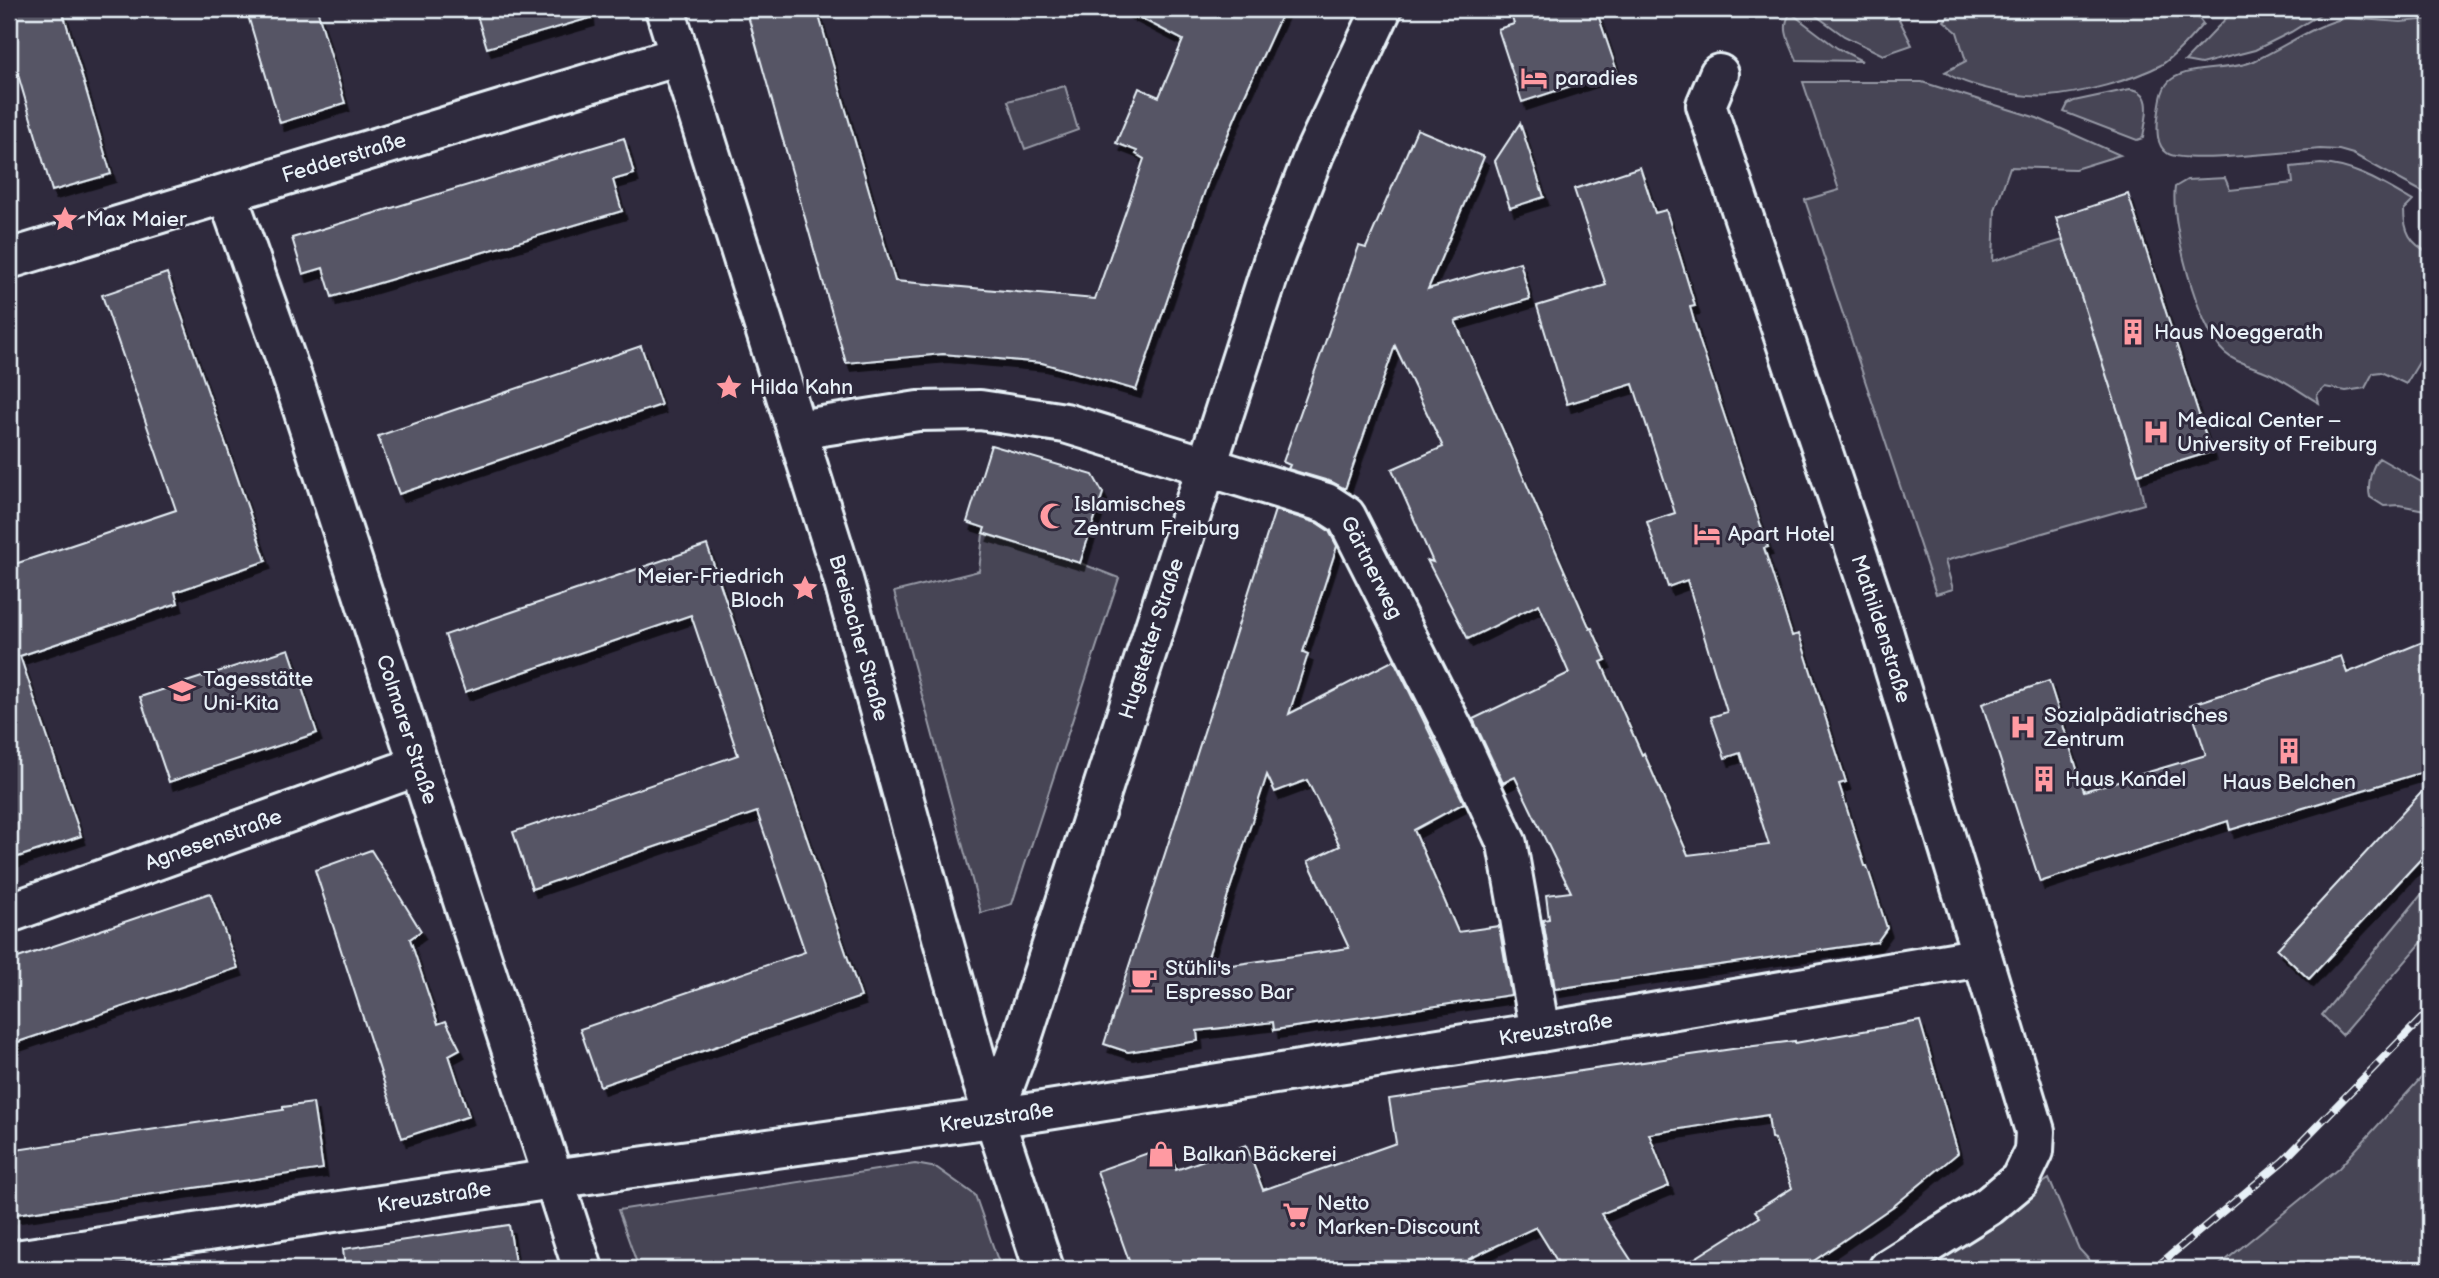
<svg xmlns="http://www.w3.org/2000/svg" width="2439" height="1278" viewBox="0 0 2439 1278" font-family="'Balsamiq Sans',sans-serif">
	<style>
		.green { fill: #464455; stroke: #979aa6; stroke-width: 2 }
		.building { fill: #575565; stroke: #e8f1f8; stroke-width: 2; fill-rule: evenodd; filter: url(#shadow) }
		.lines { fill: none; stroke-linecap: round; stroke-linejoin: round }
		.minor-casing { stroke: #e8f1f8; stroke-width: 44 }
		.major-casing { stroke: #e8f1f8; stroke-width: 44 }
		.minor { stroke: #2f2a3d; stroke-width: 38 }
		.major { stroke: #2f2a3d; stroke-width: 38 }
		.rail-casing { stroke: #e8f1f8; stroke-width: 8 }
		.rail { stroke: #2f2a3d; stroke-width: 5; stroke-dasharray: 16; stroke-linecap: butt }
		.labels { text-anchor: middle; stroke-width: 6; stroke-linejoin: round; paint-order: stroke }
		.poi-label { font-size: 21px; fill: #e8f1f8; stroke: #2f2a3d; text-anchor: start }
		.street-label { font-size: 21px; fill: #e8f1f8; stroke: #2f2a3d }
	</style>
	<defs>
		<filter id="shadow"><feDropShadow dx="4.5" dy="8" stdDeviation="0" flood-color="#0009"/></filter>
	</defs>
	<rect width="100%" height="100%" fill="#2f2a3d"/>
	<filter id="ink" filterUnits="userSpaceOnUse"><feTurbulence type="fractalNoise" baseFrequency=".0143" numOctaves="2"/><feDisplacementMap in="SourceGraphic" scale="14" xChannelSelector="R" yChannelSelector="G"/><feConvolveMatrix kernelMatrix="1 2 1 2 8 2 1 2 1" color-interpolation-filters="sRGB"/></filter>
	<g filter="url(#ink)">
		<!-- green -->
		<path class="green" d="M 1807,9 L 1894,9 L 1912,45 L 1883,55 L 1844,36 Z
			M 1954,9 L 2192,9 L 2203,24 C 2191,37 2177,55 2161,65 C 2133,80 2080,94 2048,96 C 2024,99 1964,86 1945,72 L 1966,61 L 1957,32 L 1944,21 Z
			M 2235,9 L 2430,9 L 2402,11 L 2341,9 L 2322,13 L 2291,32 L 2255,50 L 2201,64 L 2185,61 Z
			M 1791,13 L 1837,48 L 1862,61 L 1797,60 C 1791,45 1779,28 1791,13 Z
			M 2346,18 L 2401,22 L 2430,19 L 2430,196 L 2353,154 L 2339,150 L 2320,149 C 2294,151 2182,165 2167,153 C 2156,145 2157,130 2158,118 C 2160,106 2160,87 2172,79 C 2193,65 2229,72 2254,61 C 2285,47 2313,25 2346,18 Z
			M 1803,82 L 1922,82 L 2037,118 L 2120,155 L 2075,169 L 2010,167 L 1995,210 L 1993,261 L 2063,240 L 2138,474 L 2144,504 L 1945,561 L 1953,589 L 1936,594 L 1805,200 L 1839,190 Z
			M 1065,86 L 1078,130 L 1025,149 L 1008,101 Z
			M 2130,89 C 2156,91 2145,120 2143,138 L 2137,140 L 2064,112 L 2068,104 L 2074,101 Z
			M 2321,164 C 2354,165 2385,185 2413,201 L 2404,210 C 2404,231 2410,244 2430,253 L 2430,344 L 2406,384 L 2381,372 L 2373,373 L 2365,388 L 2346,391 L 2325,387 L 2317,395 L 2319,403 C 2301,393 2283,378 2264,371 C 2250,365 2236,363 2225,353 C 2198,330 2170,222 2175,187 L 2187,180 L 2225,178 L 2230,190 L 2293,183 L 2291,167 Z
			M 2379,458 L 2430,487 L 2430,511 L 2399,505 L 2384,506 L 2370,497 C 2367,485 2371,467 2379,458 Z
			M 983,534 L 1080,563 L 1119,578 L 1012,904 L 981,913 L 894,592 L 979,571 Z
			M 2430,884 L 2430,933 L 2342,1035 L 2322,1015 Z
			M 2430,1068 L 2430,1269 L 2215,1269 L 2339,1168 Z
			M 915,1164 L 937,1168 L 975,1195 L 1001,1269 L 639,1269 L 618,1210 Z
			M 2049,1179 L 2079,1249 L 2092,1263 L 2080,1269 L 1912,1269 Z"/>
		<!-- building -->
		<path class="building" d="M 9,9 L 62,9 L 111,174 L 52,191 L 9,44 Z
			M 246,9 L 317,9 L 345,103 L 280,123 Z
			M 475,9 L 589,9 L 590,18 L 487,48 Z
			M 746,9 L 817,9 L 895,281 L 1095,299 L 1144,159 L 1136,154 L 1137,151 L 1116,143 L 1139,88 L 1159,97 L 1183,40 L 1123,9 L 1284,9 L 1243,99 L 1209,179 L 1136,390 L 1042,363 L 943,354 L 846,363 Z
			M 1509,9 L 1596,9 L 1617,71 L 1522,102 L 1498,29 L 1514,24 Z
			M 1520,123 L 1544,197 L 1510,208 L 1495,161 Z
			M 1417,129 L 1484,157 L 1428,289 L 1520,262 L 1530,299 L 1455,321 L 1590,629 L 1592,628 L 1606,660 L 1601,662 L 1642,755 L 1644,753 L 1688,855 L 1769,845 L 1740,753 L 1725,758 L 1711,717 L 1727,712 L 1687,580 L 1668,587 L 1647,522 L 1675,513 L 1633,384 L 1567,404 L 1537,306 L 1606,285 L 1574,189 L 1640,167 L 1655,213 L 1666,210 L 1695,306 L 1690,307 L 1699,339 L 1768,547 L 1764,548 L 1792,636 L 1799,634 L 1846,782 L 1839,784 L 1865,866 L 1867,866 L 1887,928 L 1877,942 L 1555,989 L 1543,920 L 1549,919 L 1546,895 L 1571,892 L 1515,777 L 1503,783 L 1473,719 L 1569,673 L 1539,604 L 1468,639 L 1427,560 L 1433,562 L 1392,469 L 1443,447 L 1395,346 L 1345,489 L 1332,482 L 1288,469 L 1290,465 L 1283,462 L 1359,246 L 1366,248 Z
			M 624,138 L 634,174 L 613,180 L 622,211 L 332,297 L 323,268 L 303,274 L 292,238 Z
			M 2128,194 L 2211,452 L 2138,474 L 2056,218 Z
			M 167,273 L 266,561 L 175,592 L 178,603 L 20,656 L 81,836 L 9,860 L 9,566 L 176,510 L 102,295 Z
			M 641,346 L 661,405 L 399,494 L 378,436 Z
			M 991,445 L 1093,475 L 1103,493 L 1080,563 L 983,533 L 985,528 L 967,522 Z
			M 1275,510 L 1317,523 L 1329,531 L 1337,546 L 1303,652 L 1308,654 L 1289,714 L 1394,660 L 1464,803 L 1414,830 L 1458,932 L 1499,926 L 1511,995 L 1274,1030 L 1273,1022 L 1197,1031 L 1198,1041 L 1128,1052 L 1104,1044 ZM 1267,775 L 1275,792 L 1307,780 L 1340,846 L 1308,861 L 1349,948 L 1204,969 Z
			M 707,545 L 861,997 L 600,1086 L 580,1029 L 805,952 L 757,812 L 532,889 L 513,832 L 738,755 L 691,615 L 465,692 L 445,635 Z
			M 2430,639 L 2430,770 L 2230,830 L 2228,821 L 2040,882 L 1982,704 L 2049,681 L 2084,791 L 2206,755 L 2190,705 L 2341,656 L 2347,673 Z
			M 289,649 L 317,733 L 169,782 L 140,697 Z
			M 2430,783 L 2430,849 L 2309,979 L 2277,949 Z
			M 371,850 L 421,931 L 410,939 L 438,1024 L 446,1021 L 460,1049 L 449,1055 L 469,1116 L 402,1138 L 315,870 Z
			M 210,893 L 238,968 L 9,1045 L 9,961 Z
			M 1920,1021 L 1958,1153 L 1895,1205 L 1802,1269 L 1678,1269 L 1760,1217 L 1755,1211 L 1792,1188 L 1775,1139 L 1771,1138 L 1768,1115 L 1649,1134 L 1669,1186 L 1601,1214 L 1637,1269 L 1562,1269 L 1536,1227 L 1469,1259 L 1474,1269 L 1132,1269 L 1097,1171 L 1168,1146 L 1176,1170 L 1246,1145 L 1263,1190 L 1396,1143 L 1389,1099 L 1746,1047 L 1795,1041 L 1795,1043 Z
			M 313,1103 L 323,1169 L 9,1215 L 9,1151 L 283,1110 L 283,1107 Z
			M 509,1225 L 516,1269 L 345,1269 L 343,1249 Z"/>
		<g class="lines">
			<!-- minor casing -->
			<g class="minor-casing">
				<g id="minor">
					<path id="s1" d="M 1719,74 L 1706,105 L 1883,631 L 2035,1131 L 2034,1151 L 2020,1180 L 1990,1205 L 1888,1269"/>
					<path id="s2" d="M 227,194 L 296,388 L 583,1269"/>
					<path id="s3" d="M 9,259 L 679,56"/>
					<path id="s4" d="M 797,430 L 918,411 L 980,410 L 1065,423 L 1326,503 L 1346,516 L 1457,736 L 1507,844 L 1540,1032"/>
					<path id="s5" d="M 9,913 L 418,766"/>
					<path id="s6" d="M 993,1117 L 1021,1041 L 1274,258 L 1314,154 L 1382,9"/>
					<path id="s7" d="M 9,1261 L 553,1179 L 1042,1111 L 1540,1032 L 1982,957"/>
				</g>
			</g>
			<!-- major casing -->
			<g class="major-casing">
				<g id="major">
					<path id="s8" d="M 665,9 L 841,572 L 981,1078 L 1044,1269"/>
				</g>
			</g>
			<!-- minor -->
			<use href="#minor" class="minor"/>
			<!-- major -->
			<use href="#major" class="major"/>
			<!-- rail casing -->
			<g class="rail-casing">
				<path id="rail" d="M 2154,1269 L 2283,1161 L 2430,1010"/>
			</g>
			<!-- rail -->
			<use href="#rail" class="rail"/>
		</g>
	</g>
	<!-- icons -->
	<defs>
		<g id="hotel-bare" transform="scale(2.1)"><path d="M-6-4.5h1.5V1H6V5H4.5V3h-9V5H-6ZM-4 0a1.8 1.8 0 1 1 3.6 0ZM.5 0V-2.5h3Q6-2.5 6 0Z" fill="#ff9aa2" stroke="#2f2a3d" stroke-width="2.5" paint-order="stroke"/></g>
		<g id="sight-bare" transform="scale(2.1)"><path d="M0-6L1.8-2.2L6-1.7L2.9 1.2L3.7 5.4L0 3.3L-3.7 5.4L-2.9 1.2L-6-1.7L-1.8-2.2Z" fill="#ff9aa2" stroke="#2f2a3d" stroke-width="2.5" paint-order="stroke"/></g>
		<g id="building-bare" transform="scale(2.1)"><path d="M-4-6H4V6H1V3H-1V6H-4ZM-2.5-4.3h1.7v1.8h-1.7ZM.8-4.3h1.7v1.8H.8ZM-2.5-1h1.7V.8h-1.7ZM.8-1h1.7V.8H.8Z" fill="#ff9aa2" stroke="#2f2a3d" stroke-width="2.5" paint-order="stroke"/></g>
		<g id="hospital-bare" transform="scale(2.1)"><path d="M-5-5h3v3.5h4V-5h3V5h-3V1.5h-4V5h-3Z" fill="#ff9aa2" stroke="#2f2a3d" stroke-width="2.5" paint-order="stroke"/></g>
		<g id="mosque-bare" transform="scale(2.1)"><path d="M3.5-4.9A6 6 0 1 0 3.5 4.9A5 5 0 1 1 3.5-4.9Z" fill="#ff9aa2" stroke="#2f2a3d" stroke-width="2.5" paint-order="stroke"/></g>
		<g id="school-bare" transform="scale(2.1)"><path d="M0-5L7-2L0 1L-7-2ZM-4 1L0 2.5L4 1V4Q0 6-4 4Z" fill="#ff9aa2" stroke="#2f2a3d" stroke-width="2.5" paint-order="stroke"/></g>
		<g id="cafe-bare" transform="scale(2.1)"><path d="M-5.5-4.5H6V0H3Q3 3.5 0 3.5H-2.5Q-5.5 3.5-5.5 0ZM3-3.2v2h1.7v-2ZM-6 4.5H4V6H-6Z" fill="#ff9aa2" stroke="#2f2a3d" stroke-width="2.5" paint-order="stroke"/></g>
		<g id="shop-bare" transform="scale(2.1)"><path d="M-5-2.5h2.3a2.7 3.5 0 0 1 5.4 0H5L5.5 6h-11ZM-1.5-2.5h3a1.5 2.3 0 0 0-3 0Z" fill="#ff9aa2" stroke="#2f2a3d" stroke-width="2.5" paint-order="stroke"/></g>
		<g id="supermarket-bare" transform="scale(2.1)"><path d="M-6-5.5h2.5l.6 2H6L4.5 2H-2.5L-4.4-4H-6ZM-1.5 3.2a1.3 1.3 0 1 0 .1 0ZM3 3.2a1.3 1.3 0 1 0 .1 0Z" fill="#ff9aa2" stroke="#2f2a3d" stroke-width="2.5" paint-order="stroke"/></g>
	</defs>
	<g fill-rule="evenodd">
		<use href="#hotel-bare" x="1534" y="78"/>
		<use href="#sight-bare" x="65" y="219"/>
		<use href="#building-bare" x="2133" y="332"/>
		<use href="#sight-bare" x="729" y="387"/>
		<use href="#hospital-bare" x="2156" y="432"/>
		<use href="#mosque-bare" x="1053" y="516"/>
		<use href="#hotel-bare" x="1707" y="534"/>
		<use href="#sight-bare" x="805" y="588"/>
		<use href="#school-bare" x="182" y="691"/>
		<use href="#hospital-bare" x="2023" y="727"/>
		<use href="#building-bare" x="2289" y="751"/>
		<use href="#building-bare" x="2044" y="779"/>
		<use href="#cafe-bare" x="1144" y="980"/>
		<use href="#shop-bare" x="1161" y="1154"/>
		<use href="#supermarket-bare" x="1296" y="1215"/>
	</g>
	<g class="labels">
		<!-- poi labels -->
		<g class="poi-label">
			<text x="1555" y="85">paradies</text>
			<text x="86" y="226">Max Maier</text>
			<text x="2154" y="339">Haus Noeggerath</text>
			<text x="750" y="394">Hilda Kahn</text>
			<text x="2177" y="427">Medical Center –<tspan x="2177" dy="24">University of Freiburg</tspan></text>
			<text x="1074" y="511">Islamisches<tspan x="1074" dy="24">Zentrum Freiburg</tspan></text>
			<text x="1728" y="541">Apart Hotel</text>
			<text x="784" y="583" text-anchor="end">Meier-Friedrich<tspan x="784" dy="24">Bloch</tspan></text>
			<text x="203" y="686">Tagesstätte<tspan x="203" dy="24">Uni-Kita</tspan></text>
			<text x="2044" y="722">Sozialpädiatrisches<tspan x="2044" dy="24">Zentrum</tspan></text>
			<text x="2065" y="786">Haus Kandel</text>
			<text x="2289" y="789" text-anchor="middle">Haus Belchen</text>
			<text x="1165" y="975">Stühli's<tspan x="1165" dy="24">Espresso Bar</tspan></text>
			<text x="1182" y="1161">Balkan Bäckerei</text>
			<text x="1317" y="1210">Netto<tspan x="1317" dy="24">Marken-Discount</tspan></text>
		</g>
		<!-- street labels -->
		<g class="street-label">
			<text dy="7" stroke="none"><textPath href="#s3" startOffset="350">Fedderstraße</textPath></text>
			<text dy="7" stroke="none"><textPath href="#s4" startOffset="625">Gärtnerweg</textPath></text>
			<text dy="7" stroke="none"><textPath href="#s1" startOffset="586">Mathildenstraße</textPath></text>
			<text dy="7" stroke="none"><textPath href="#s8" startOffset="658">Breisacher Straße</textPath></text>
			<text dy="7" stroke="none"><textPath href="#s6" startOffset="504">Hugstetter Straße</textPath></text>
			<text dy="7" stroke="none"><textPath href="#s2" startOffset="565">Colmarer Straße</textPath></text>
			<text dy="7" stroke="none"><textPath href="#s5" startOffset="217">Agnesenstraße</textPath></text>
			<text dy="7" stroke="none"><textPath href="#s7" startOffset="1564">Kreuzstraße</textPath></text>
			<text dy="7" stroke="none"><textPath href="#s7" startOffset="998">Kreuzstraße</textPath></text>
			<text dy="7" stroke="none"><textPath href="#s7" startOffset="430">Kreuzstraße</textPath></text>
		</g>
	</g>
	<!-- margin -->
	<rect width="2439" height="1278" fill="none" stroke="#2f2a3d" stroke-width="35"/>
	<rect x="18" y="18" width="2404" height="1243" fill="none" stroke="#e8f1f8" stroke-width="2.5" filter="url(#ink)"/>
</svg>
